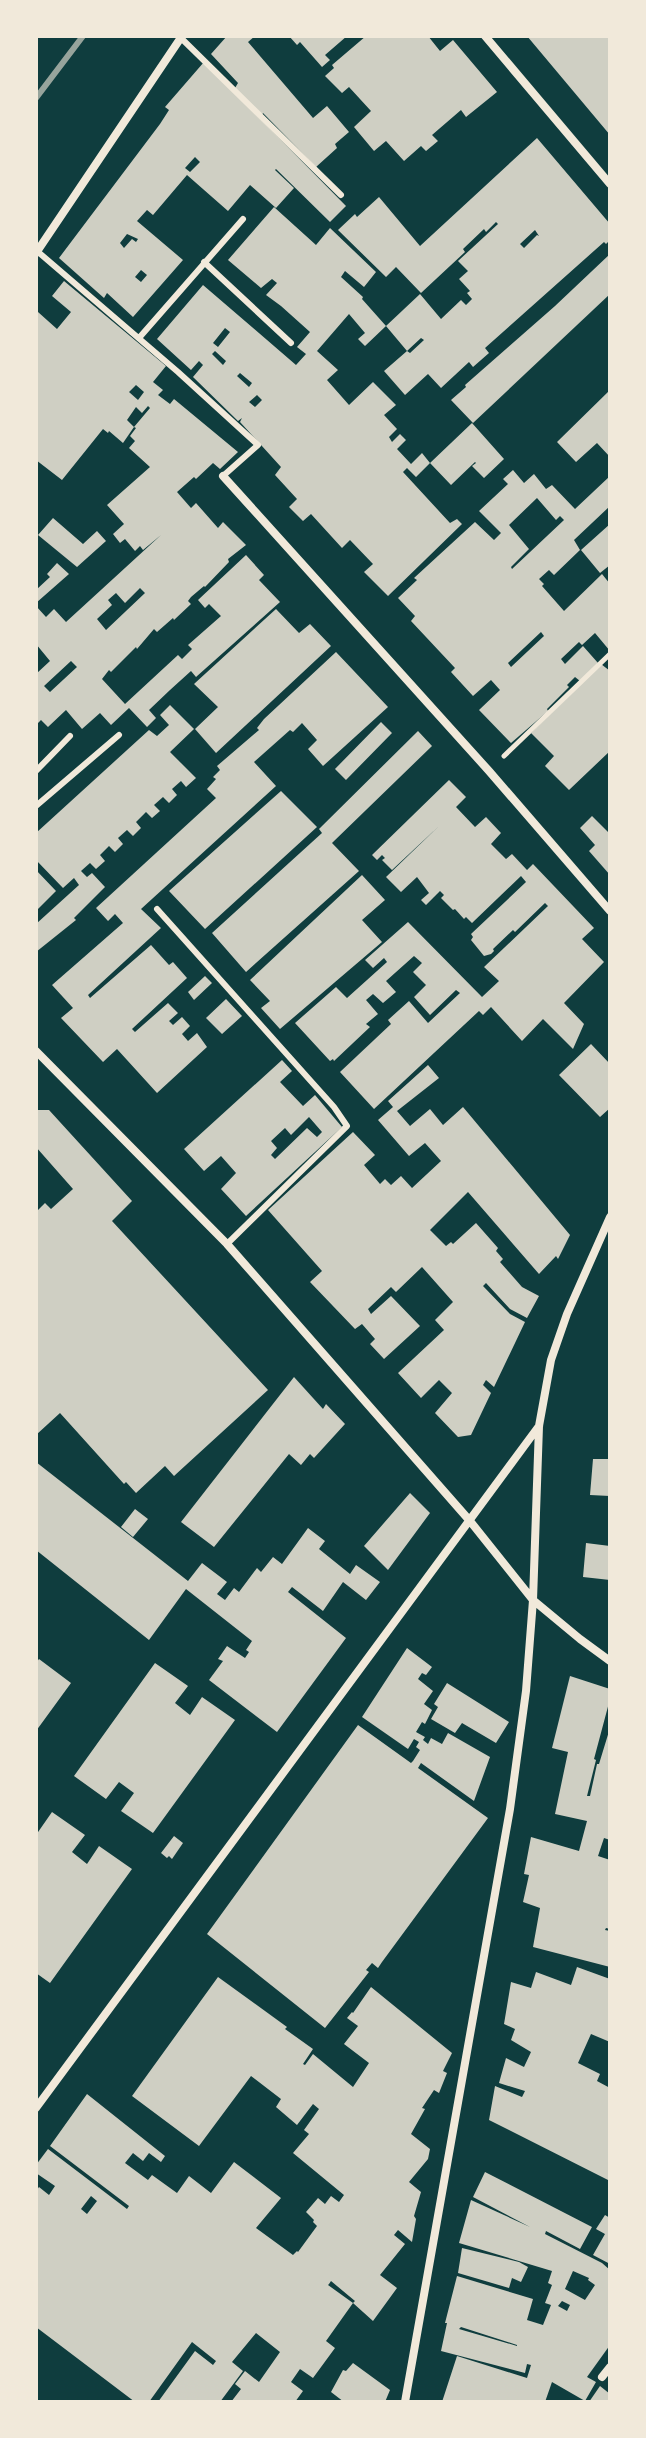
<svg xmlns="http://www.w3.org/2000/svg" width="646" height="2438" viewBox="0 0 646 2438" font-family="Lora,serif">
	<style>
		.building { fill: #cfcfc3; fill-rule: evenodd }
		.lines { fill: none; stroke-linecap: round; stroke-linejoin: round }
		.path { stroke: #f1e9da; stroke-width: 5 }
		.service { stroke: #f1e9da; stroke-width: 6 }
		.minor { stroke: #f1e9da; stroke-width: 8 }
		.rail { stroke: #97a49c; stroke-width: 6 }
	</style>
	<rect width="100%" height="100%" fill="#0f3d3e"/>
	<!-- building -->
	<path class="building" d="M 227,36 L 255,36 L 248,42 L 313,118 L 327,106 L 349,132 L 335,144 L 337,148 L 316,167 L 263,113 L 262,115 L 235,88 L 238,83 L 211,54 Z
		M 289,36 L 347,36 L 325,55 L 330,60 L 322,67 L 300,42 L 297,45 Z
		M 366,36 L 428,36 L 440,51 L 453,40 L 497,92 L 466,117 L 461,110 L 432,135 L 438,141 L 426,151 L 421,146 L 404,161 L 386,141 L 374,151 L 354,127 L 371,111 L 349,87 L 342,93 L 325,76 L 334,68 L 332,65 Z
		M 527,36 L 610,36 L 610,135 Z
		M 204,62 L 346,206 L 330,222 L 276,169 L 275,170 L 294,188 L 276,208 L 250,185 L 228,211 L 187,175 L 153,215 L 147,210 L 137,221 L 183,260 L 133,317 L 107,293 L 104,298 L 59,258 L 160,124 L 169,110 L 165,107 ZM 195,157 L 200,162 L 190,172 L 185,168 ZM 127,234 L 138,239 L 136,242 L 132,239 L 124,248 L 120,243 ZM 141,270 L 147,275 L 141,282 L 135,277 Z
		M 537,138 L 610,224 L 610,240 L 606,244 L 604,242 L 485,348 L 489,353 L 473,367 L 469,362 L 441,388 L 428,374 L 405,395 L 384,371 L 407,351 L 386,326 L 420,294 L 441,319 L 461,300 L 466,305 L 472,299 L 467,293 L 470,291 L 459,279 L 468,271 L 458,261 L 498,224 L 496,222 L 486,232 L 484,229 L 463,249 L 465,252 L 421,293 L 396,267 L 386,277 L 338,230 L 355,214 L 357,217 L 379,197 L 420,246 ZM 535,230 L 539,236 L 537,235 L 524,248 L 520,244 ZM 421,338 L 424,340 L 410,353 L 407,351 Z
		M 274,207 L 316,245 L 330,228 L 376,272 L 364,287 L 345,271 L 341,277 L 363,297 L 362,299 L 386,326 L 365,346 L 358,339 L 365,333 L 349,314 L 317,351 L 338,370 L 327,380 L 349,405 L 373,382 L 396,405 L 384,415 L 397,429 L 389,437 L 392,442 L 400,434 L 406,440 L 397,449 L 411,464 L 422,453 L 430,463 L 416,477 L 407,468 L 403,472 L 450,523 L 457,519 L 462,524 L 388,596 L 364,572 L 373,564 L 350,540 L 342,548 L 311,514 L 303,521 L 289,507 L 297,499 L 275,475 L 281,467 L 240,422 L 242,418 L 238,421 L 193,377 L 203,365 L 199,361 L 191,370 L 157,339 L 203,285 L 296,365 L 306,354 L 297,347 L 310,332 L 281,306 L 266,295 L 277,283 L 272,279 L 261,288 L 228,260 ZM 225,328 L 230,332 L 218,347 L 213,343 ZM 215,351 L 226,361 L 223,365 L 212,354 ZM 240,373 L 252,383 L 249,387 L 237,376 ZM 257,395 L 262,400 L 255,407 L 249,402 Z
		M 610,254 L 610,294 L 473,423 L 451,400 L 466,387 L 465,385 L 555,306 Z
		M 64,281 L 166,366 L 153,382 L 163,390 L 158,395 L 170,404 L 174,399 L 238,452 L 220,469 L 213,463 L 196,479 L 194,477 L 177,492 L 191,508 L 196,503 L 218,528 L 223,522 L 246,545 L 228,559 L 229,562 L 205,587 L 204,586 L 191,597 L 188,601 L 191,604 L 174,620 L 173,618 L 157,632 L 154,629 L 137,649 L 136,647 L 111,672 L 109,670 L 102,679 L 125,704 L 178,655 L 182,659 L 192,649 L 188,645 L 221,616 L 209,604 L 205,608 L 198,600 L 246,555 L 264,575 L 259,580 L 280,602 L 196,677 L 191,671 L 170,690 L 149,710 L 156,718 L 147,727 L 129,708 L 111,725 L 100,713 L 82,729 L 66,710 L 48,727 L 41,720 L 36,725 L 36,674 L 50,661 L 36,644 L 36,606 L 46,617 L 54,609 L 66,622 L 161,535 L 143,550 L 140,546 L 135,551 L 125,539 L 120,543 L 113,534 L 124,524 L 107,505 L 150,467 L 129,448 L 135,441 L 130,436 L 136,428 L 134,427 L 123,443 L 109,431 L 108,433 L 103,429 L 62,480 L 36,460 L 36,314 L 38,312 L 57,329 L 71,312 L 52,296 ZM 136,385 L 144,392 L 138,400 L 129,392 ZM 148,406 L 150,408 L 134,427 L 127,420 L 136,407 L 142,413 ZM 140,588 L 145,593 L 106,630 L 97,619 L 112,605 L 108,600 L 116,593 L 125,603 ZM 71,661 L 77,667 L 50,692 L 44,686 Z
		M 610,390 L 610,457 L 597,443 L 576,462 L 557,442 Z
		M 472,423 L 504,459 L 484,478 L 472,466 L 476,463 L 475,462 L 451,485 L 430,463 Z
		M 513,470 L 524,483 L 534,474 L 546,489 L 552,485 L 575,509 L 610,476 L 610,506 L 574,540 L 580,550 L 554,575 L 549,570 L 539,579 L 544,584 L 542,586 L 564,611 L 602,574 L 610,584 L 610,651 L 595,633 L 582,645 L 579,642 L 561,659 L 565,664 L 583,646 L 598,663 L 580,681 L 575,677 L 567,685 L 569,687 L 547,709 L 548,711 L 511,743 L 479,710 L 500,690 L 491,680 L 473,696 L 451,672 L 455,668 L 411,621 L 415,616 L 398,598 L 417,580 L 414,578 L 475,522 L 494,540 L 501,533 L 479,511 L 508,484 L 503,479 ZM 537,498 L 556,520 L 560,516 L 564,520 L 512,569 L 511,567 L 529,549 L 509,525 ZM 541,632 L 544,636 L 511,667 L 508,663 Z
		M 53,518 L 83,544 L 97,531 L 106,541 L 77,567 L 38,535 Z
		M 610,524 L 610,565 L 600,573 L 581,550 Z
		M 57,563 L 69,574 L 36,603 L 36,590 L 50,577 L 47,574 Z
		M 276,609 L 299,633 L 310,624 L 331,646 L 216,753 L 195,729 L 218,707 L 194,684 Z
		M 336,652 L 388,707 L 323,766 L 308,749 L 317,740 L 302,723 L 293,732 L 290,730 L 254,762 L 276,786 L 141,909 L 161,928 L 88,995 L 90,998 L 151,945 L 169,965 L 173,962 L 187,978 L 132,1029 L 135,1032 L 168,1003 L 178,1013 L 169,1021 L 173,1025 L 182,1017 L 190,1026 L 182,1034 L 188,1041 L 197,1033 L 207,1047 L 157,1093 L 117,1049 L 103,1062 L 61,1018 L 73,1008 L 52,985 L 123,923 L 115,914 L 108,921 L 96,908 L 216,798 L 207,789 L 216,779 L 213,777 L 220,770 L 217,766 L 259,730 L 257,728 L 264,719 Z
		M 601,664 L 610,671 L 610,751 L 569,790 L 545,766 L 554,756 L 531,733 Z
		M 170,705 L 194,729 L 170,752 L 196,778 L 186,787 L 181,781 L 172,789 L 177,795 L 169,803 L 163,797 L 154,805 L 160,811 L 152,818 L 146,812 L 136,822 L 141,828 L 133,836 L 127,830 L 118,838 L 123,844 L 115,852 L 109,846 L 100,855 L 105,861 L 96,869 L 90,863 L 81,871 L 87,877 L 92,873 L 105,887 L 74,918 L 76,920 L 36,952 L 36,924 L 79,885 L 74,878 L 63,888 L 36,860 L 36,833 L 149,730 L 157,736 L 169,725 L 160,715 Z
		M 381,722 L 392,733 L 346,780 L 335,769 Z
		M 418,731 L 432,746 L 332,843 L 359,871 L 246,972 L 212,933 L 322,833 L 319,829 Z
		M 449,780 L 466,797 L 456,807 L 475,827 L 486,817 L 501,833 L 491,844 L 506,859 L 512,854 L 527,870 L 533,864 L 594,928 L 582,939 L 604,962 L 564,1003 L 584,1024 L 573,1049 L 543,1019 L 522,1041 L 491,1007 L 483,1015 L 479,1011 L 374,1109 L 340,1072 L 391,1024 L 388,1020 L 409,1001 L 428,1023 L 460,993 L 456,990 L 430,1015 L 414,997 L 426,985 L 413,972 L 422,963 L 414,956 L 386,981 L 396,992 L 383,1003 L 373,994 L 366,1000 L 378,1014 L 366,1024 L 370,1027 L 334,1061 L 333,1059 L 330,1061 L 295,1023 L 336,987 L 347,998 L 387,962 L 384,958 L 373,968 L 365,960 L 408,922 L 482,997 L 499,981 L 484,967 L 548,906 L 545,903 L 515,932 L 513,930 L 493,949 L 494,951 L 491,954 L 484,956 L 471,940 L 473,937 L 471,934 L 526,882 L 521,876 L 472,923 L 466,917 L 464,919 L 455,909 L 453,910 L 441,898 L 444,895 L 440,891 L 426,905 L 421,900 L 429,893 L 417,877 L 401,892 L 386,877 L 439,826 L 392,870 L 382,860 L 385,858 L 382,855 L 377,860 L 372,855 Z
		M 281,791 L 317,827 L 205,929 L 169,891 Z
		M 592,816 L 610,834 L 610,875 L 589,851 L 595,845 L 580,828 Z
		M 36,870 L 56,891 L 36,911 Z
		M 362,875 L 385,900 L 362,920 L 382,942 L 280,1029 L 261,1008 L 270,1001 L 250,980 Z
		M 205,976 L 212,983 L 194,1000 L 188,992 Z
		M 226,999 L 242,1016 L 222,1034 L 206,1018 Z
		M 591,1044 L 610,1064 L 610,1108 L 600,1117 L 559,1075 Z
		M 282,1060 L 292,1071 L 280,1082 L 303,1106 L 315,1095 L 342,1127 L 246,1216 L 221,1189 L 236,1173 L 221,1156 L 204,1171 L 184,1149 ZM 309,1117 L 322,1132 L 317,1137 L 307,1128 L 275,1159 L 271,1155 L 277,1148 L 271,1141 L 285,1128 L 291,1135 Z
		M 428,1065 L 439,1078 L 397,1111 L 410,1126 L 430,1109 L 443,1125 L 463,1107 L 570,1235 L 558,1259 L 556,1256 L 539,1274 L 468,1192 L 430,1230 L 446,1246 L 451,1242 L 453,1244 L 476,1223 L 498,1248 L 496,1251 L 503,1259 L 500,1262 L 522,1287 L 539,1296 L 527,1318 L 510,1309 L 486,1283 L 483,1286 L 510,1314 L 525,1322 L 494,1387 L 486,1380 L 483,1385 L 491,1393 L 471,1435 L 458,1437 L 435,1413 L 452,1393 L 439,1380 L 421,1398 L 398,1373 L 444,1330 L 435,1320 L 453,1302 L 422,1267 L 396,1292 L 391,1287 L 368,1309 L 371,1314 L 391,1296 L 420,1326 L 384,1359 L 370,1344 L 375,1339 L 362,1324 L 355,1329 L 310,1282 L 322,1271 L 268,1210 L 353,1132 L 375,1155 L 364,1165 L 380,1184 L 385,1179 L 391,1185 L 401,1176 L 412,1188 L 441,1161 L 425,1143 L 409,1156 L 378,1120 L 393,1107 L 388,1101 Z
		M 36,1110 L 49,1110 L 132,1201 L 112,1221 L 268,1390 L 174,1476 L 165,1466 L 136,1493 L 126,1482 L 124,1484 L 60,1413 L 36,1435 L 36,1212 L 45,1203 L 51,1209 L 73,1189 L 36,1147 Z
		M 294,1377 L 323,1409 L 326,1404 L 345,1424 L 314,1458 L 310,1454 L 301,1465 L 289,1454 L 214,1547 L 181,1522 Z
		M 593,1459 L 610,1459 L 610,1496 L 590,1495 Z
		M 36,1462 L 188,1581 L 202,1563 L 227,1582 L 217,1594 L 225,1600 L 234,1588 L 239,1592 L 257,1568 L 261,1572 L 273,1557 L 282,1564 L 308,1528 L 325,1541 L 319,1549 L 350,1574 L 356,1565 L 380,1582 L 366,1600 L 343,1582 L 323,1611 L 292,1587 L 288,1592 L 346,1638 L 277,1732 L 209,1680 L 223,1661 L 218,1659 L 227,1646 L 245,1658 L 249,1652 L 246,1650 L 252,1641 L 186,1589 L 149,1640 L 36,1550 Z
		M 410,1493 L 430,1513 L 388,1570 L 364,1546 Z
		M 135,1509 L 148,1519 L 133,1537 L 121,1527 Z
		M 586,1543 L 610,1546 L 610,1580 L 583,1577 Z
		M 407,1648 L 432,1667 L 426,1675 L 422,1673 L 418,1679 L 433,1691 L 424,1704 L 432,1710 L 425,1724 L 422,1722 L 416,1732 L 425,1737 L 423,1740 L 428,1744 L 431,1738 L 442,1744 L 448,1733 L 490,1757 L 474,1801 L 421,1763 L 418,1768 L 488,1818 L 382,1962 L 378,1968 L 372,1963 L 366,1970 L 369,1972 L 325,2028 L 207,1934 L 358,1725 L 411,1763 L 413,1761 L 420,1750 L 416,1747 L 419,1742 L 414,1739 L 408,1749 L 362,1717 Z
		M 39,1659 L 71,1683 L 36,1731 L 36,1663 Z
		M 155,1663 L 188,1686 L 175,1703 L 190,1715 L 202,1697 L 235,1720 L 153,1833 L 121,1811 L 134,1793 L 119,1782 L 106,1799 L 74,1776 Z
		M 570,1676 L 610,1689 L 610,1699 L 594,1759 L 596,1760 L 587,1796 L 590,1796 L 597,1764 L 599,1764 L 610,1728 L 610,1840 L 604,1838 L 598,1856 L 610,1860 L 610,1929 L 606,1928 L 605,1930 L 610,1931 L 610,1967 L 533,1947 L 540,1908 L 523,1902 L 529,1875 L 524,1874 L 531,1837 L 579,1851 L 587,1821 L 555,1814 L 568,1752 L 552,1748 Z
		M 447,1683 L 509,1722 L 496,1743 L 462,1723 L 455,1733 L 431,1719 L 438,1707 L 434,1704 Z
		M 52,1812 L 85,1835 L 72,1852 L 87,1864 L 99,1846 L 132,1869 L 50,1983 L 36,1973 L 36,1835 Z
		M 174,1836 L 183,1843 L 172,1859 L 169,1856 L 167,1858 L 161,1853 Z
		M 577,1967 L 610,1979 L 610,2042 L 591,2034 L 578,2063 L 600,2074 L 597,2081 L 610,2088 L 610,2181 L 489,2120 L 495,2086 L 522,2097 L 525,2091 L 499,2083 L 506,2058 L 524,2067 L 531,2052 L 511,2040 L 515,2029 L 504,2024 L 511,1982 L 531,1988 L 536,1972 L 571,1985 Z
		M 218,1977 L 287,2027 L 285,2029 L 313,2049 L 303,2064 L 305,2065 L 313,2054 L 353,2087 L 369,2063 L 344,2044 L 358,2026 L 347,2018 L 352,2012 L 353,2013 L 371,1987 L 452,2053 L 443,2071 L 447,2073 L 439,2093 L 434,2090 L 422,2108 L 425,2109 L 411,2134 L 430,2149 L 428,2159 L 409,2182 L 421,2192 L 414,2216 L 416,2219 L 412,2242 L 398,2230 L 394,2235 L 405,2244 L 380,2275 L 397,2288 L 373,2321 L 353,2303 L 355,2301 L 331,2281 L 329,2284 L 328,2285 L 353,2303 L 326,2341 L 335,2348 L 313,2378 L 300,2369 L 291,2382 L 303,2391 L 295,2402 L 231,2402 L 241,2389 L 235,2384 L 245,2371 L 259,2382 L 280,2352 L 256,2333 L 232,2362 L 243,2371 L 220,2402 L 158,2402 L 195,2351 L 213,2365 L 216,2361 L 192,2342 L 149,2402 L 135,2402 L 36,2327 L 36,2191 L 39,2187 L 49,2195 L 55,2186 L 36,2173 L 36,2165 L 48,2149 L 127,2209 L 129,2206 L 50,2146 L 87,2094 L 165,2156 L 161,2162 L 149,2153 L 143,2161 L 133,2153 L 125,2163 L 148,2180 L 152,2175 L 177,2193 L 189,2176 L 211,2193 L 234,2162 L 281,2198 L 256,2228 L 293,2255 L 297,2251 L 298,2252 L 317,2226 L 313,2222 L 314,2220 L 306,2212 L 318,2198 L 325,2204 L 331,2196 L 339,2202 L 344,2195 L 293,2153 L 309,2134 L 304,2130 L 319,2109 L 313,2104 L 297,2125 L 276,2107 L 281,2099 L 251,2076 L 199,2146 L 132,2096 ZM 91,2196 L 97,2201 L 87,2214 L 81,2209 Z
		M 485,2172 L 592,2227 L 580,2249 L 546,2231 L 545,2234 L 602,2263 L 610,2270 L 610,2345 L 587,2377 L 596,2382 L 585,2401 L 552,2382 L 545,2402 L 442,2402 L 457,2356 L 527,2378 L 531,2365 L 527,2364 L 525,2373 L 441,2351 L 447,2323 L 445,2323 L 457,2276 L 533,2299 L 527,2320 L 543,2325 L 551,2305 L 545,2303 L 552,2285 L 548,2283 L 552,2271 L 459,2243 L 471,2200 L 530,2227 L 473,2197 ZM 573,2271 L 589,2278 L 588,2280 L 595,2285 L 585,2300 L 565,2289 ZM 562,2301 L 570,2305 L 567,2311 L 558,2306 ZM 461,2327 L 517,2345 L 517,2346 L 459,2329 Z
		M 605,2215 L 610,2218 L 610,2264 L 593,2255 L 605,2234 L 596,2229 Z
		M 462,2248 L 519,2262 L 528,2267 L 521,2282 L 512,2278 L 509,2288 L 458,2273 Z
		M 353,2363 L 390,2390 L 385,2402 L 344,2402 L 331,2392 L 343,2370 L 346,2371 Z
		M 600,2386 L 610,2394 L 610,2402 L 589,2402 Z"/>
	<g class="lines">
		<!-- path -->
		<path class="path" d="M 504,756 L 610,654"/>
		<!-- service -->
		<path class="service" d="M 181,38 L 341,195
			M 37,251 L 178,372 L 258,445 L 223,476
			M 204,262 L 291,343
			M 139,338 L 243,219
			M 36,771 L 70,736
			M 36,806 L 119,735
			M 157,909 L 334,1107 L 347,1126 L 227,1244"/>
		<!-- minor -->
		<path class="minor" d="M 485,36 L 610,184
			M 36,253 L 182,36
			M 223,476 L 489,771 L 610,911
			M 36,1051 L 227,1244 L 470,1521 L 533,1600 L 580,1639 L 610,1661
			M 36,2108 L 539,1426
			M 602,2377 L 610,2367
			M 405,2402 L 510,1809 L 526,1691 L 533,1600 L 539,1426 L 551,1360 L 567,1314 L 610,1217"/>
		<!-- rail -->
		<path class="rail" d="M 36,98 L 83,36"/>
	</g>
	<!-- border -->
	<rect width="646" height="2438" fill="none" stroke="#f1e9da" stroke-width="76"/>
</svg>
